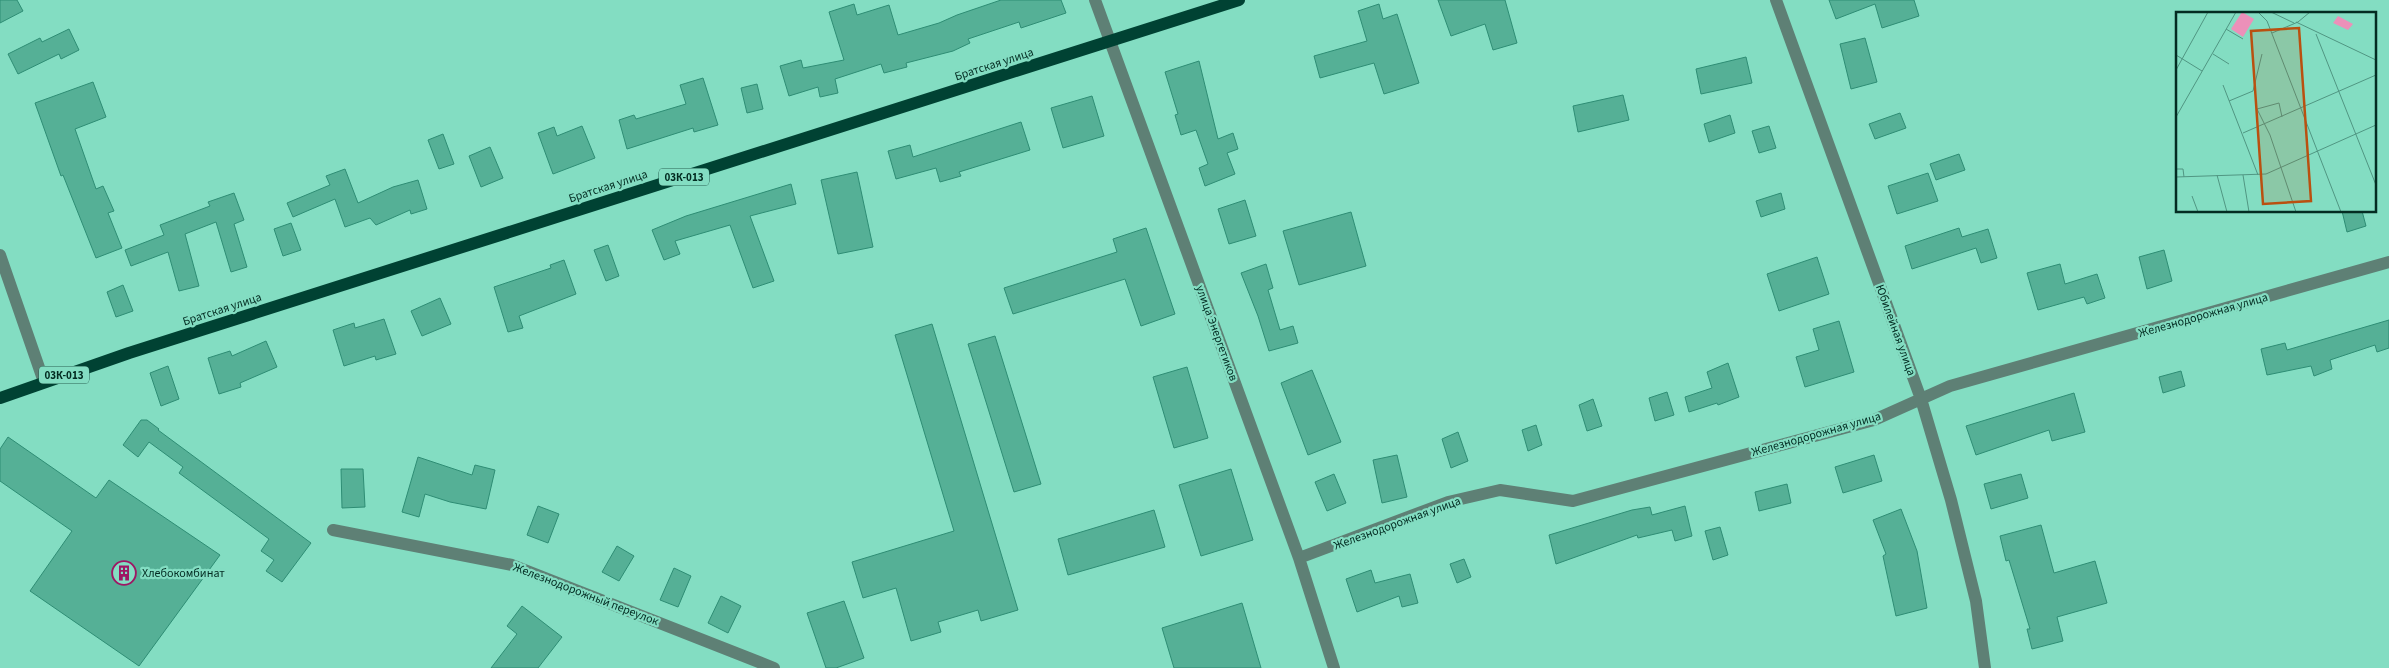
<svg xmlns="http://www.w3.org/2000/svg" width="2389" height="668" viewBox="0 0 2389 668" font-family="'Source Sans 3',sans-serif">
	<style>
		.building { fill: #55b096; stroke: #2e8d74 }
		.lines { fill: none; stroke-linecap: round; stroke-linejoin: round }
		.minor { stroke: #5e8075; stroke-width: 12 }
		.major { stroke: #004233; stroke-width: 12 }
		.labels { text-anchor: middle; stroke-width: 4.5; stroke-linejoin: round; paint-order: stroke }
		.shield { fill: #83ddc2; stroke: #296152; stroke-width: 1 }
		.shield-label { font-size: 11px; font-weight: bold; fill: #032c22 }
		.street-label { font-size: 12px; fill: #032c22; stroke: #83ddc2 }
		.poi-label { font-size: 12px; fill: #032c22; stroke: #83ddc2; text-anchor: start }
		.inset-road { fill: none; stroke: #509682; stroke-width: 1 }
		.view { fill: #ba5010; fill-opacity: 0.15; stroke: #ba5010; stroke-width: 2.5 }
		.inset-edge { fill: none; stroke: #032c22; stroke-width: 2.5 }
	</style>
	<rect width="100%" height="100%" fill="#83ddc2"/>
	<!-- building -->
	<path class="building" d="M 0,0 L 17,0 L 23,11 L 0,23 Z
		M 1001,0 L 1061,0 L 1066,13 L 1021,28 L 1019,22 L 968,39 L 970,43 L 953,51 L 906,63 L 907,67 L 884,73 L 881,64 L 835,79 L 838,93 L 820,97 L 818,87 L 789,96 L 780,66 L 801,60 L 803,68 L 844,60 L 829,12 L 854,4 L 857,15 L 889,5 L 898,35 L 939,23 L 957,15 Z
		M 1438,0 L 1505,0 L 1517,43 L 1493,50 L 1485,24 L 1451,36 Z
		M 1829,0 L 1914,0 L 1919,16 L 1882,28 L 1875,4 L 1836,19 Z
		M 1379,4 L 1383,19 L 1397,14 L 1419,83 L 1384,94 L 1374,63 L 1320,78 L 1314,56 L 1367,41 L 1358,11 Z
		M 69,29 L 79,50 L 61,59 L 59,54 L 18,74 L 8,54 L 40,38 L 42,42 Z
		M 1865,38 L 1877,82 L 1851,89 L 1840,44 Z
		M 1746,57 L 1752,83 L 1701,94 L 1696,69 Z
		M 1199,61 L 1218,139 L 1233,133 L 1238,149 L 1227,153 L 1235,174 L 1205,186 L 1199,168 L 1208,164 L 1196,130 L 1181,135 L 1175,115 L 1178,114 L 1165,72 Z
		M 703,78 L 718,125 L 694,132 L 693,128 L 627,149 L 619,120 L 634,115 L 636,119 L 686,104 L 680,85 Z
		M 93,82 L 106,117 L 75,129 L 96,189 L 103,186 L 114,211 L 108,213 L 122,248 L 96,258 L 63,175 L 61,176 L 35,103 Z
		M 757,84 L 763,109 L 747,113 L 741,88 Z
		M 1623,95 L 1629,120 L 1578,132 L 1573,106 Z
		M 1092,96 L 1104,136 L 1063,148 L 1051,108 Z
		M 1900,113 L 1906,128 L 1875,139 L 1869,124 Z
		M 1730,115 L 1735,133 L 1709,142 L 1704,124 Z
		M 1021,122 L 1030,150 L 959,172 L 961,176 L 940,182 L 936,168 L 896,179 L 888,151 L 910,145 L 913,157 Z
		M 582,126 L 595,158 L 553,174 L 538,133 L 554,127 L 557,136 Z
		M 1769,126 L 1776,148 L 1759,153 L 1752,131 Z
		M 443,134 L 454,164 L 439,169 L 428,140 Z
		M 490,147 L 503,178 L 481,187 L 469,156 Z
		M 1959,154 L 1965,170 L 1936,180 L 1930,164 Z
		M 345,169 L 358,203 L 393,187 L 418,180 L 427,209 L 411,214 L 410,210 L 376,225 L 370,218 L 345,227 L 335,199 L 293,217 L 287,203 L 330,185 L 326,176 Z
		M 857,172 L 873,247 L 838,254 L 821,180 Z
		M 1928,173 L 1938,201 L 1897,214 L 1888,186 Z
		M 791,184 L 796,204 L 750,216 L 774,281 L 753,288 L 730,225 L 675,241 L 680,254 L 664,260 L 652,230 L 686,216 Z
		M 234,193 L 244,220 L 234,224 L 247,267 L 231,272 L 216,222 L 185,234 L 199,286 L 179,291 L 168,252 L 131,266 L 125,250 L 164,235 L 160,225 L 210,206 L 208,202 Z
		M 1781,193 L 1785,209 L 1761,217 L 1756,201 Z
		M 1245,200 L 1256,236 L 1229,244 L 1218,209 Z
		M 2342,211 L 2362,211 L 2366,226 L 2347,232 Z
		M 1351,212 L 1366,266 L 1299,285 L 1283,231 Z
		M 291,223 L 301,250 L 283,256 L 274,229 Z
		M 1146,228 L 1175,314 L 1141,326 L 1125,279 L 1013,314 L 1004,288 L 1117,252 L 1113,239 Z
		M 1959,228 L 1962,237 L 1988,229 L 1997,258 L 1981,263 L 1976,248 L 1912,269 L 1905,246 Z
		M 608,245 L 619,276 L 606,281 L 594,250 Z
		M 2164,250 L 2172,281 L 2147,289 L 2139,257 Z
		M 1817,257 L 1829,294 L 1779,311 L 1767,274 Z
		M 564,260 L 576,294 L 519,316 L 523,328 L 508,332 L 494,287 L 551,268 L 550,265 Z
		M 1266,264 L 1273,288 L 1268,290 L 1280,330 L 1293,326 L 1298,343 L 1269,351 L 1258,316 L 1241,273 Z
		M 2060,264 L 2065,284 L 2097,274 L 2105,298 L 2087,304 L 2084,297 L 2038,310 L 2027,273 Z
		M 123,285 L 133,311 L 116,317 L 107,292 Z
		M 440,298 L 451,324 L 422,336 L 411,311 Z
		M 384,319 L 396,354 L 376,360 L 375,356 L 344,366 L 333,330 L 354,323 L 355,328 Z
		M 2389,320 L 2389,348 L 2377,352 L 2375,345 L 2330,360 L 2332,369 L 2314,376 L 2311,366 L 2267,375 L 2261,349 L 2285,343 L 2287,350 Z
		M 1839,321 L 1854,372 L 1805,387 L 1796,357 L 1819,350 L 1813,329 Z
		M 932,324 L 1018,610 L 981,621 L 978,610 L 938,622 L 941,632 L 911,641 L 896,588 L 863,598 L 852,562 L 954,531 L 895,335 Z
		M 995,336 L 1041,484 L 1014,492 L 968,344 Z
		M 266,341 L 277,367 L 240,383 L 241,387 L 219,394 L 208,358 L 230,351 L 232,356 Z
		M 1728,363 L 1739,397 L 1718,405 L 1717,403 L 1689,412 L 1685,397 L 1712,388 L 1707,372 Z
		M 168,366 L 179,399 L 161,406 L 150,373 Z
		M 1187,367 L 1208,438 L 1174,448 L 1153,377 Z
		M 1312,370 L 1341,442 L 1308,455 L 1281,383 Z
		M 2181,371 L 2185,386 L 2163,393 L 2159,377 Z
		M 1667,392 L 1674,415 L 1655,421 L 1649,398 Z
		M 2074,393 L 2085,432 L 2052,441 L 2049,430 L 1976,455 L 1966,426 Z
		M 1593,399 L 1602,426 L 1587,431 L 1579,405 Z
		M 141,420 L 147,420 L 159,429 L 158,430 L 311,543 L 282,582 L 266,571 L 274,560 L 261,551 L 269,539 L 179,473 L 183,467 L 149,442 L 138,457 L 123,445 Z
		M 1536,425 L 1542,445 L 1528,451 L 1522,430 Z
		M 1458,432 L 1468,461 L 1451,468 L 1442,439 Z
		M 8,437 L 96,498 L 109,480 L 220,555 L 139,666 L 30,591 L 72,531 L 0,481 L 0,449 Z
		M 1397,455 L 1407,497 L 1382,503 L 1373,460 Z
		M 1874,455 L 1882,481 L 1843,493 L 1835,467 Z
		M 418,457 L 472,475 L 475,465 L 495,470 L 486,509 L 450,502 L 425,494 L 419,517 L 402,512 Z
		M 341,469 L 363,469 L 365,507 L 342,508 Z
		M 1231,469 L 1253,540 L 1201,556 L 1179,485 Z
		M 1334,474 L 1346,503 L 1327,511 L 1315,482 Z
		M 2021,474 L 2028,498 L 1991,509 L 1984,484 Z
		M 1787,484 L 1791,503 L 1759,511 L 1755,492 Z
		M 538,506 L 559,514 L 548,543 L 527,535 Z
		M 1685,506 L 1692,536 L 1675,541 L 1672,530 L 1638,538 L 1637,535 L 1556,564 L 1549,535 L 1632,510 L 1650,507 L 1652,515 Z
		M 1901,509 L 1917,551 L 1927,608 L 1896,616 L 1883,556 L 1886,554 L 1873,520 Z
		M 1154,510 L 1165,547 L 1068,575 L 1058,539 Z
		M 2041,525 L 2054,573 L 2095,561 L 2107,603 L 2057,617 L 2063,641 L 2032,649 L 2027,629 L 2030,629 L 2009,560 L 2006,561 L 2000,536 Z
		M 1720,527 L 1728,555 L 1713,560 L 1705,531 Z
		M 617,546 L 634,556 L 619,581 L 602,572 Z
		M 1464,559 L 1471,577 L 1457,583 L 1450,564 Z
		M 674,568 L 691,576 L 678,607 L 660,600 Z
		M 1371,570 L 1375,583 L 1410,574 L 1418,603 L 1402,607 L 1399,596 L 1357,612 L 1346,579 Z
		M 721,596 L 741,606 L 728,633 L 708,623 Z
		M 844,601 L 864,658 L 836,668 L 826,668 L 807,613 Z
		M 1242,603 L 1261,668 L 1174,668 L 1162,628 Z
		M 522,606 L 562,637 L 538,668 L 491,668 L 517,634 L 507,626 Z"/>
	<g class="lines">
		<!-- minor -->
		<path class="minor" d="M 1095,0 L 1299,558 L 1334,668
			M 1776,0 L 1921,399 L 1951,500 L 1976,601 L 1985,668
			M 0,255 L 44,382
			M 333,530 L 512,565 L 774,668
			M 1299,558 L 1448,502 L 1500,490 L 1573,501 L 1874,420 L 1950,386 L 2389,262"/>
		<!-- major -->
		<path class="major" d="M 0,398 L 129,353 L 1239,0"/>
	</g>
	<!-- icons -->
	<defs>
		<g id="building-ring" transform="scale(1.25)"><circle r="9.5" fill="#83ddc2" stroke="#9e1664" stroke-width="1.5"/><path d="M-4-6H4V6H1V3H-1V6H-4ZM-2.5-4.3h1.7v1.8h-1.7ZM.8-4.3h1.7v1.8H.8ZM-2.5-1h1.7V.8h-1.7ZM.8-1h1.7V.8H.8Z" fill="#9e1664"/></g>
	</defs>
	<g fill-rule="evenodd">
		<use href="#building-ring" x="124" y="573"/>
	</g>
	<g class="labels">
		<!-- shield labels -->
		<g class="shield">
			<rect x="659" y="168.5" width="50" height="17" rx="4"/>
			<rect x="39" y="366.5" width="50" height="17" rx="4"/>
		</g>
		<g class="shield-label">
			<text x="684" y="181">03К-013</text>
			<text x="64" y="379">03К-013</text>
		</g>
		<!-- street labels -->
		<g class="street-label">
			<text transform="translate(994 64) rotate(-18)" y="4">Братская улица</text>
			<text transform="translate(608 186) rotate(-18)" y="4">Братская улица</text>
			<text transform="translate(222 309) rotate(-18)" y="4">Братская улица</text>
			<text transform="translate(2203 315) rotate(-16)" y="4">Железнодорожная улица</text>
			<text transform="translate(1896 330) rotate(70)" y="4">Юбилейная улица</text>
			<text transform="translate(1217 333) rotate(70)" y="4">улица Энергетиков</text>
			<text transform="translate(1816 434) rotate(-16)" y="4">Железнодорожная улица</text>
			<text transform="translate(1397 523) rotate(-20)" y="4">Железнодорожная улица</text>
			<text transform="translate(586 594) rotate(21)" y="4">Железнодорожный переулок</text>
		</g>
		<!-- poi labels -->
		<g class="poi-label">
			<text x="142" y="577">Хлебокомбинат</text>
		</g>
	</g>
	<!-- overview -->
	<g transform="translate(2176 12)">
		<rect width="200" height="200" fill="#83ddc2"/>
		<path d="M 66,0 L 78,7 L 67,25 L 55,17 ZM 162,4 L 177,12 L 172,18 L 157,11 Z" fill="#ec90b9"/>
		<path class="inset-road" d="M 82,0 L 91,9 L 98,27 L 165,200M 95,0 L 118,11M 120,10 L 200,48M 50,17 L 67,27M 96,21 L 122,10 L 134,0M 140,22 L 200,173M 37,42 L 53,52M 0,43 L 26,59M 0,58 L 32,0M 47,73 L 82,163M 53,89 L 77,79 L 86,42M 0,105 L 60,0M 106,105 L 103,91 L 81,97 L 94,123 L 120,200M 67,121 L 200,63M 0,157 L 7,157 L 8,165M 41,163 L 51,200M 67,163 L 73,200M 0,165 L 90,162 L 200,113M 16,184 L 22,200"/>
		<path class="view" d="M 123,16 L 135,189 L 87,192 L 75,19 Z"/>
		<rect width="200" height="200" class="inset-edge"/>
	</g>
</svg>
